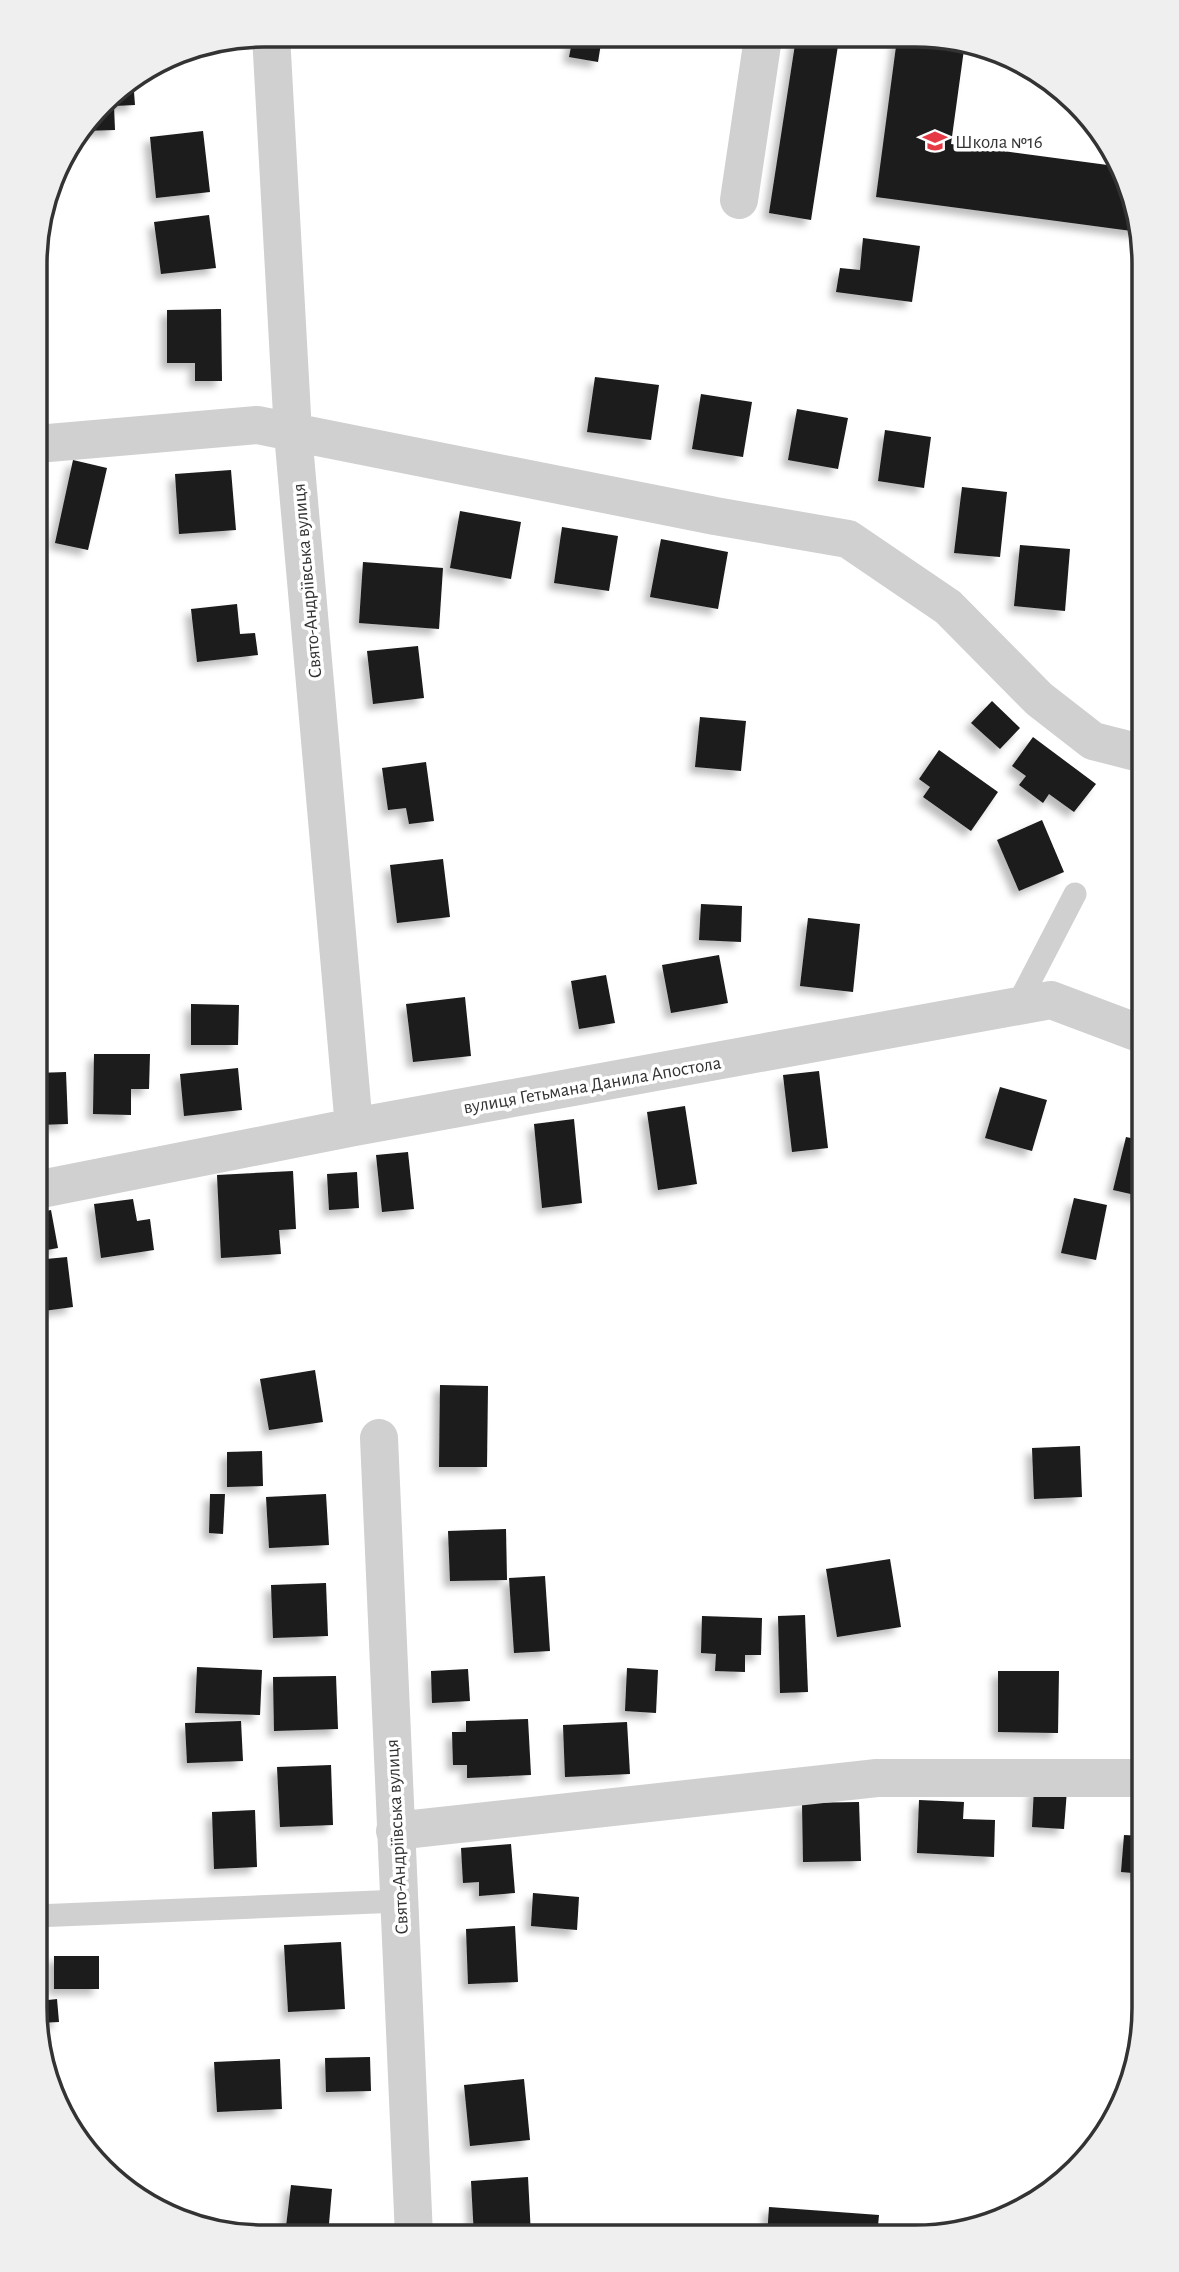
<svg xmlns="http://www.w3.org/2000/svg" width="1179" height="2272" viewBox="0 0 1179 2272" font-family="'Alegreya Sans',sans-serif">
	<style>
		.building { fill: #1a1a1a; filter: url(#shadow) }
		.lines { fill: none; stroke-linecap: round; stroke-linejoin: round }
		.lane { stroke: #d0d0d0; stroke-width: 23 }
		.street { stroke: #d0d0d0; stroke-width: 38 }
		.labels { text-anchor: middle; stroke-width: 7; stroke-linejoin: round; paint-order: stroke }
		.poi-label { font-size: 19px; fill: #333; stroke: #fff; text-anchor: start }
		.street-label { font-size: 19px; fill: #333; stroke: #fff }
		.rim { fill: none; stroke: #333; stroke-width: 3.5 }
	</style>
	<defs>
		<filter id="shadow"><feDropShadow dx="-6" dy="6" stdDeviation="3.5" flood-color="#0004"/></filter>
	</defs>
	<rect width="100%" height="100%" fill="#fff"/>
	<!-- building -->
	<path class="building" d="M 573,37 L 602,37 L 598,62 L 569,57 Z
		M 796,38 L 839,39 L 811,220 L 769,213 Z
		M 897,39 L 959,39 L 965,42 L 951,144 L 1115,166 L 1132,191 L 1139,232 L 876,197 Z
		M 133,79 L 135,105 L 114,106 L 115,130 L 83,131 L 113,92 Z
		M 203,131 L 210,192 L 156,198 L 150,137 Z
		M 209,215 L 216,268 L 161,274 L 154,222 Z
		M 863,238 L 920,246 L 912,302 L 836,292 L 840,268 L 860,270 Z
		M 221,309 L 222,381 L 195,381 L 195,363 L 167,363 L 167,310 Z
		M 595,377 L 659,385 L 651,440 L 587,432 Z
		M 701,394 L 752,402 L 743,457 L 692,449 Z
		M 797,409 L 848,418 L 838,469 L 788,460 Z
		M 885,430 L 931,437 L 924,488 L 878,481 Z
		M 73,460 L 107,468 L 88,550 L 55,543 Z
		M 231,470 L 236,530 L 179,534 L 175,474 Z
		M 962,487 L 1007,492 L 1000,557 L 954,553 Z
		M 460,511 L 521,522 L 511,579 L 450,568 Z
		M 562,527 L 618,536 L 609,591 L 554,583 Z
		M 661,539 L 728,552 L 718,609 L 650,597 Z
		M 1020,545 L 1070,549 L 1065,611 L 1014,606 Z
		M 363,562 L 443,568 L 439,629 L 359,623 Z
		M 237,604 L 240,634 L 255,633 L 258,655 L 197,662 L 191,609 Z
		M 418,646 L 424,698 L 373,704 L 367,651 Z
		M 992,701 L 1020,728 L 1000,749 L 971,723 Z
		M 700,717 L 746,721 L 741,771 L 695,767 Z
		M 1033,737 L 1096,784 L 1074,812 L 1049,794 L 1043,803 L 1019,785 L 1026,776 L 1012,766 Z
		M 939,750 L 998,792 L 971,831 L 923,797 L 930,787 L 919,779 Z
		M 426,762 L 434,821 L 409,824 L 406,808 L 388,810 L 382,768 Z
		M 1042,820 L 1064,872 L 1019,891 L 997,840 Z
		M 443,859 L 450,917 L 397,923 L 390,865 Z
		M 701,904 L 742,906 L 741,942 L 699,940 Z
		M 808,918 L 860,924 L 853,992 L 800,986 Z
		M 719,955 L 728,1003 L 671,1013 L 662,965 Z
		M 606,975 L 615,1023 L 579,1029 L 571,981 Z
		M 465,997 L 471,1056 L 413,1062 L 406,1004 Z
		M 191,1004 L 239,1005 L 238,1045 L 191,1045 Z
		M 94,1054 L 150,1054 L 149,1089 L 131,1089 L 131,1115 L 93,1114 Z
		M 238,1068 L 242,1110 L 184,1116 L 180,1074 Z
		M 819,1071 L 828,1148 L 792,1152 L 783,1075 Z
		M 66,1072 L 68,1124 L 36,1125 L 36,1073 Z
		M 1000,1087 L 1047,1100 L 1032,1151 L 985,1138 Z
		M 685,1106 L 697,1184 L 658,1190 L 647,1112 Z
		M 574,1119 L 582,1203 L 542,1208 L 534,1124 Z
		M 1126,1137 L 1144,1141 L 1144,1197 L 1113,1190 Z
		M 408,1152 L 414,1209 L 382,1212 L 376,1155 Z
		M 293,1171 L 296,1229 L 279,1230 L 281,1254 L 221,1258 L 217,1175 Z
		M 357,1172 L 359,1208 L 329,1210 L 327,1174 Z
		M 1074,1198 L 1107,1205 L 1096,1260 L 1061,1253 Z
		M 133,1199 L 137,1221 L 150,1219 L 154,1250 L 101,1258 L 94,1204 Z
		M 51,1210 L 58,1248 L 36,1252 L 36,1213 Z
		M 67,1257 L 73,1307 L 36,1312 L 36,1260 Z
		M 315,1370 L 323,1422 L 269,1430 L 260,1379 Z
		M 440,1385 L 488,1386 L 487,1467 L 439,1467 Z
		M 1080,1446 L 1082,1497 L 1034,1499 L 1032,1448 Z
		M 262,1451 L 263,1486 L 227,1487 L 227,1452 Z
		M 210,1494 L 225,1494 L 223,1534 L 209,1533 Z
		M 326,1494 L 329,1545 L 269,1548 L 266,1497 Z
		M 506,1529 L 507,1580 L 450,1581 L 448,1531 Z
		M 890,1559 L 901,1627 L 837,1637 L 826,1569 Z
		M 545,1576 L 550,1651 L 514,1653 L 509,1578 Z
		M 326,1583 L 328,1636 L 273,1638 L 271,1585 Z
		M 805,1615 L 808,1692 L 780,1693 L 778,1616 Z
		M 702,1616 L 762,1618 L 761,1655 L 745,1655 L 745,1672 L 715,1671 L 716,1654 L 701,1653 Z
		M 197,1667 L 262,1670 L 260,1715 L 195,1713 Z
		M 627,1668 L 658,1670 L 656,1713 L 625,1711 Z
		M 468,1669 L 470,1701 L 432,1703 L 431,1671 Z
		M 998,1671 L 1059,1671 L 1058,1733 L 998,1732 Z
		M 336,1676 L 338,1729 L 274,1731 L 273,1677 Z
		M 528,1719 L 531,1775 L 467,1778 L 467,1765 L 453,1765 L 452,1732 L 466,1732 L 466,1721 Z
		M 241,1721 L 243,1761 L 187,1763 L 185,1723 Z
		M 627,1722 L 630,1774 L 565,1777 L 563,1725 Z
		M 331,1765 L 333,1825 L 280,1827 L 277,1767 Z
		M 1034,1788 L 1067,1790 L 1064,1829 L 1032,1827 Z
		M 919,1800 L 964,1802 L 963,1819 L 995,1820 L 994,1857 L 917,1853 Z
		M 859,1802 L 861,1861 L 803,1862 L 802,1803 Z
		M 255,1810 L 257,1867 L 214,1869 L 212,1812 Z
		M 1124,1835 L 1144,1836 L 1144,1874 L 1121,1872 Z
		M 511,1844 L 515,1893 L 479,1896 L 479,1882 L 463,1883 L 461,1848 Z
		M 533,1893 L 579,1897 L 577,1930 L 531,1926 Z
		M 515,1926 L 518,1982 L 468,1984 L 466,1929 Z
		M 341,1942 L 345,2009 L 288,2012 L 284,1945 Z
		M 54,1956 L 99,1956 L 99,1989 L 54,1989 Z
		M 35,1967 L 37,1967 L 39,2001 L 57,1999 L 59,2022 L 38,2023 L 35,2008 Z
		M 370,2057 L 371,2091 L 326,2092 L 325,2058 Z
		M 280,2059 L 282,2109 L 217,2112 L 214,2062 Z
		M 524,2079 L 530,2140 L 470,2146 L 464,2085 Z
		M 528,2177 L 531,2236 L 474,2236 L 471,2181 Z
		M 291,2185 L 332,2189 L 328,2235 L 285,2235 Z
		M 769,2207 L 879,2215 L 877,2237 L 767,2237 Z
		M 886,2229 L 931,2233 L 931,2234 L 885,2237 Z"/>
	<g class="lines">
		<!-- lane -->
		<path class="lane" d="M 1017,1006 L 1075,894
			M 35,1916 L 400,1901"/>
		<!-- street -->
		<path class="street" d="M 271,35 L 293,433 L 354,1127
			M 739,200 L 763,38
			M 37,444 L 257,425 L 715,516 L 848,539 L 948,607 L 1039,699 L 1093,741 L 1144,754
			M 36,1190 L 354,1127 L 1051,1000 L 1144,1035
			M 379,1438 L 414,2236
			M 395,1831 L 877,1778 L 1144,1778"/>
	</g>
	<!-- icons -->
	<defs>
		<g id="school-bare" transform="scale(1.89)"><path d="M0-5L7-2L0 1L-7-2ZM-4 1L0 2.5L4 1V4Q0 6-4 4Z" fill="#e63946" stroke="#fff" stroke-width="2.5" paint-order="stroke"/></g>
	</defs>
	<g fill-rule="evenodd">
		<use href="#school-bare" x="935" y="141"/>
	</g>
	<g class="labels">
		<!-- poi labels -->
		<g class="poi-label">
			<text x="955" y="148">Школа №16</text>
		</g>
		<!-- street labels -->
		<g class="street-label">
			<text transform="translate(306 581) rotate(-95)" y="7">Свято-Андріївська вулиця</text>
			<text transform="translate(592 1084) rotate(-10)" y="7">вулиця Гетьмана Данила Апостола</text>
			<text transform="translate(396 1837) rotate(-93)" y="7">Свято-Андріївська вулиця</text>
		</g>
	</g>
	<!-- crop -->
	<path d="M0 0H1179V2272H0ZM264 47H915A217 217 0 0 1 1132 264V2008A217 217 0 0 1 915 2225H264A217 217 0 0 1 47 2008V264A217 217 0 0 1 264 47Z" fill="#efefef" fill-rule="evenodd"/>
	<path class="rim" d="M264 47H915A217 217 0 0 1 1132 264V2008A217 217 0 0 1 915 2225H264A217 217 0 0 1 47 2008V264A217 217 0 0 1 264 47Z"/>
</svg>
